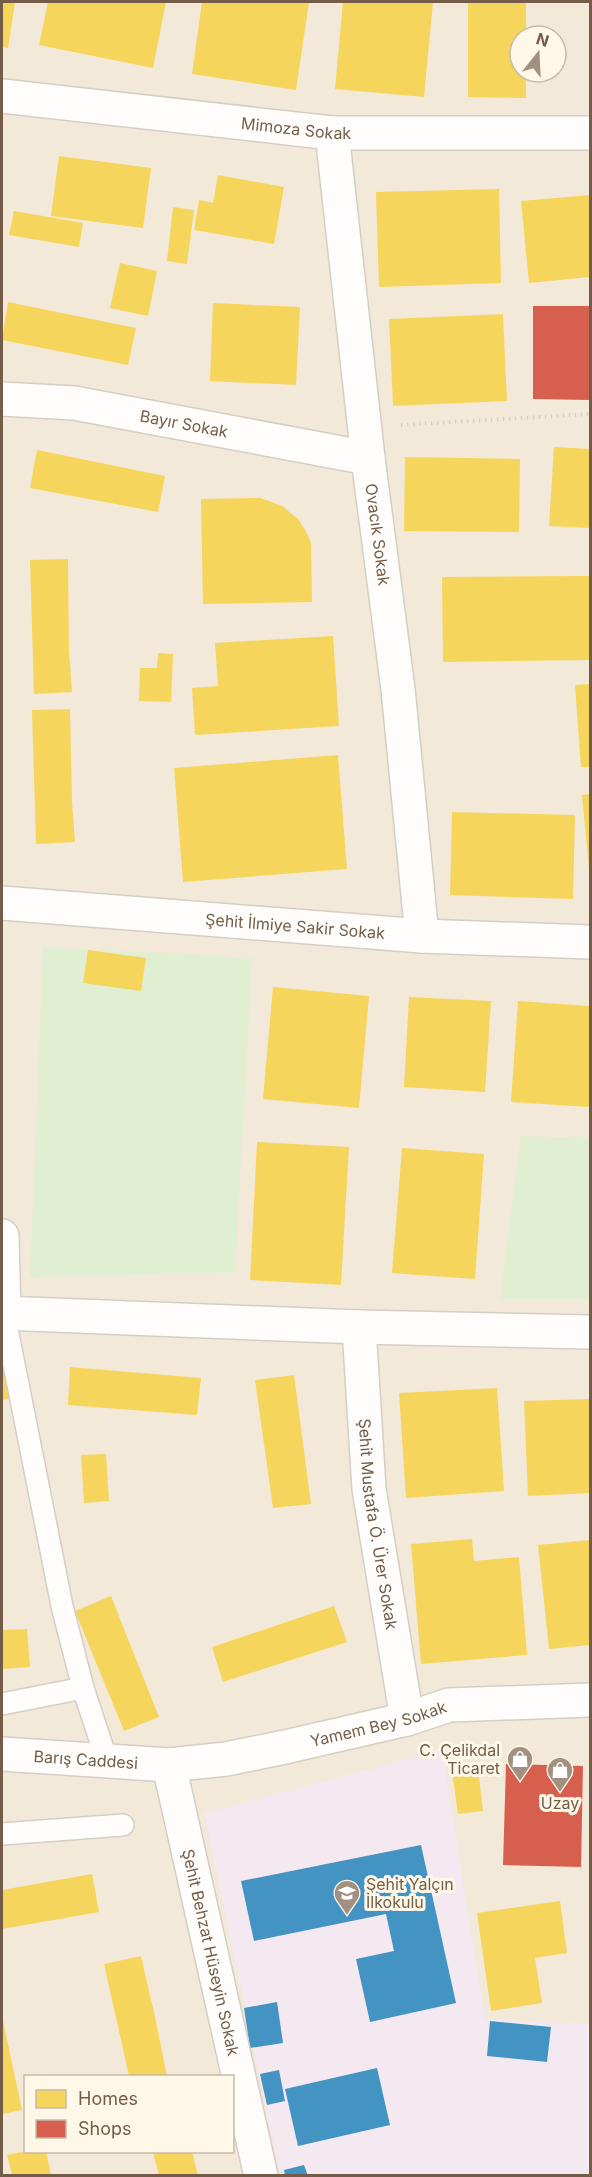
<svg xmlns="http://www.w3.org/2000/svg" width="592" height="2177" viewBox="0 0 592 2177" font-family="Inter,sans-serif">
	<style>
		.residential { fill: #f3e9d8; fill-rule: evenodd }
		.education { fill: #f4e8f1 }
		.green { fill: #e0eed2 }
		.homes { fill: #f6d55c }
		.shops { fill: #d6604d }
		.schools { fill: #4393c3 }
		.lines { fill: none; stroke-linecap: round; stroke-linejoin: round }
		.service-casing { stroke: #d5cec5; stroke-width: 24 }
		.minor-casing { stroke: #d5cec5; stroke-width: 36 }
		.tertiary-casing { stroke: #d5cec5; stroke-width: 36 }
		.path { stroke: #d7d0c9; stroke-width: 4; stroke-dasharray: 1.5 4.5; stroke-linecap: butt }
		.service { stroke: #fefdfc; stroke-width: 21 }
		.minor { stroke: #fefdfc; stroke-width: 33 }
		.tertiary { stroke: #fefdfc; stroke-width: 33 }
		.labels { text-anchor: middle; stroke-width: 6; stroke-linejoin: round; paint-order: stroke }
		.street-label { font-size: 16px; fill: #755c48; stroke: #fff8e9 }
		.poi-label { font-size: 16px; fill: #755c48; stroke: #fff8e9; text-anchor: end }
	</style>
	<rect width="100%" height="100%" fill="#f7f2e8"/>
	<!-- residential -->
	<path class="residential" d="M 2,2 L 590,2 L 590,2175 L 2,2175 ZM 520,36 L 556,36 L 556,72 L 520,72 ZM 26,2076 L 232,2076 L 232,2152 L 26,2152 Z"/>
	<!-- education -->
	<path class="education" d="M 442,1750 L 485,2019 L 590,2024 L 590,2175 L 280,2175 L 204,1813 Z"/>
	<!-- green -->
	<path class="green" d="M 43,947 L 252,958 L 235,1273 L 30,1277 Z
		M 521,1136 L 590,1138 L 590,1299 L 500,1299 Z"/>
	<!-- homes -->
	<path class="homes" d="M 2,2 L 15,2 L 8,48 L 2,47 Z
		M 48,2 L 166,2 L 153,68 L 39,45 Z
		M 202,2 L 309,2 L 296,90 L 192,74 Z
		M 343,2 L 433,2 L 424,97 L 335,89 Z
		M 468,2 L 526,2 L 526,36 L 520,36 L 520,72 L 526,72 L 526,98 L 468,97 Z
		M 59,156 L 151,168 L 143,228 L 51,216 Z
		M 218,175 L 284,187 L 274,244 L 194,230 L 199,200 L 213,203 Z
		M 499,189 L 501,283 L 379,287 L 376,192 Z
		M 590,195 L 590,277 L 529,283 L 521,201 Z
		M 173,207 L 194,210 L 187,264 L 167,261 Z
		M 14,211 L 83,223 L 79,247 L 9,235 Z
		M 120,263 L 157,271 L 148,316 L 110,308 Z
		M 8,302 L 136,328 L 128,365 L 2,340 Z
		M 213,303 L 300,307 L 296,385 L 210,381 Z
		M 503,314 L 507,401 L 393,406 L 389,319 Z
		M 554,447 L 590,449 L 590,528 L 549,526 Z
		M 37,450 L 165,476 L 158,512 L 30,488 Z
		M 405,457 L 520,459 L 519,532 L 404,531 Z
		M 261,498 L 282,506 L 298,519 L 306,531 L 311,543 L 312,602 L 203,604 L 201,499 Z
		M 68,559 L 69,651 L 72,692 L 34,694 L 30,560 Z
		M 590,576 L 590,660 L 443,662 L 442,577 Z
		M 333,636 L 339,726 L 195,735 L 192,688 L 218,686 L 215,643 Z
		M 158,653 L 173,654 L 171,702 L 139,701 L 140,668 L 157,668 Z
		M 590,684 L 590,767 L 581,767 L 575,685 Z
		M 70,709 L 72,802 L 75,842 L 36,844 L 32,710 Z
		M 338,755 L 347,869 L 183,882 L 174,768 Z
		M 590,794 L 590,868 L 589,868 L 582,795 Z
		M 452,812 L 575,815 L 573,899 L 450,895 Z
		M 88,950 L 146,958 L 141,991 L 83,983 Z
		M 273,987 L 369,996 L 359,1108 L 263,1099 Z
		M 409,997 L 491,1001 L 485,1092 L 404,1087 Z
		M 518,1001 L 590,1006 L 590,1107 L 511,1102 Z
		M 257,1142 L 349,1147 L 341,1285 L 250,1280 Z
		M 402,1148 L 484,1154 L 475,1279 L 392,1273 Z
		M 2,1362 L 9,1362 L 10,1399 L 2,1400 Z
		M 70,1367 L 201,1378 L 197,1415 L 68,1405 Z
		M 294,1375 L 311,1504 L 273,1508 L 255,1380 Z
		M 497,1388 L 504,1491 L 406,1498 L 399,1393 Z
		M 590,1399 L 590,1493 L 528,1496 L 524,1401 Z
		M 106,1454 L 109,1501 L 84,1503 L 81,1455 Z
		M 472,1539 L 474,1561 L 519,1557 L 527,1655 L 421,1664 L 411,1544 Z
		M 590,1540 L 590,1645 L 549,1649 L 538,1545 Z
		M 111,1596 L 159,1717 L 124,1731 L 75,1611 Z
		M 334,1606 L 347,1642 L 223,1682 L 212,1647 Z
		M 27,1629 L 30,1667 L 2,1669 L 2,1630 Z
		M 478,1768 L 483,1811 L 458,1814 L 452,1771 Z
		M 92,1874 L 99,1912 L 2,1929 L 2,1890 Z
		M 560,1901 L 567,1953 L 535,1958 L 542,2003 L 491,2011 L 477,1913 Z
		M 141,1956 L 155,2017 L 167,2076 L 129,2076 L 104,1964 Z
		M 2,2016 L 22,2110 L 2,2114 Z
		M 26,2151 L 46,2152 L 51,2175 L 12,2175 L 7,2155 Z
		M 153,2152 L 192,2152 L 198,2175 L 159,2175 Z"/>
	<!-- shops -->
	<path class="shops" d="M 533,306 L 590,306 L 590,400 L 533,399 Z
		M 506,1764 L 583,1766 L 581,1867 L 503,1865 Z"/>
	<!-- schools -->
	<path class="schools" d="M 421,1845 L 456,2003 L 370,2022 L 356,1959 L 394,1951 L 386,1914 L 254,1941 L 241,1881 Z
		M 277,2002 L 283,2043 L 250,2048 L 244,2008 Z
		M 490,2021 L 551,2027 L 547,2062 L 487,2056 Z
		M 377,2068 L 390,2125 L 298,2146 L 285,2089 Z
		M 279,2070 L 285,2101 L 267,2105 L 260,2074 Z
		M 304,2165 L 308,2176 L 285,2176 L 284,2170 Z"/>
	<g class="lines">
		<!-- service casing -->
		<g class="service-casing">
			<path id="service" d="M 4,1314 L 62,1606 L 83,1688 L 107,1761
				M 2,1704 L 83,1688
				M 2,1834 L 123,1825"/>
		</g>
		<!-- minor casing -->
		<g class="minor-casing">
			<g id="minor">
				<path id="s1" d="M 2,96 L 332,133 L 590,133"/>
				<path id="s2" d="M 332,133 L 368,458 L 398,689 L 422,936"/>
				<path id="s3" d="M 2,399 L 74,403 L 368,458"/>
				<path id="s4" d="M 2,903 L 422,936 L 590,942"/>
				<path d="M 2,1236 L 4,1314"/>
				<path d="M 2,1313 L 359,1327 L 590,1332"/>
				<path id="s5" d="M 359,1327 L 369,1489 L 407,1719"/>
				<path id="s6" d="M 169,1765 L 261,2176"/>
			</g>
		</g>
		<!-- tertiary casing -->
		<g class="tertiary-casing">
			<g id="tertiary">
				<path id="s7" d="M 2,1754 L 169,1765 L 226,1759 L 285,1747 L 407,1719 L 449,1705 L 590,1700"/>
			</g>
		</g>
		<!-- path -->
		<path class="path" d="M 401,425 L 590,414"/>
		<!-- service -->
		<use href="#service" class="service"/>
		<!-- minor -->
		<use href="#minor" class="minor"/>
		<!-- tertiary -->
		<use href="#tertiary" class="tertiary"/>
	</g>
	<!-- icons -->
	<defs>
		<g id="shop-pin" transform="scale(1.35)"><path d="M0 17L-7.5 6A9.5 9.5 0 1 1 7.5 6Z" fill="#a29080" stroke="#fff8e9"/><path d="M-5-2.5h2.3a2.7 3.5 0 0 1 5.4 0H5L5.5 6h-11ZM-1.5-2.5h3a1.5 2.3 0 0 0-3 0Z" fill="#fff"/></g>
		<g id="school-pin" transform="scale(1.35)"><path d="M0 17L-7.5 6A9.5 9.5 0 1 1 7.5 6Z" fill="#a29080" stroke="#fff8e9"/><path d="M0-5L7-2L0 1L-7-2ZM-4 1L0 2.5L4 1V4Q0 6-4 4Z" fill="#fff"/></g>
	</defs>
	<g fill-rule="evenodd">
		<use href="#shop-pin" x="520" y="1759"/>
		<use href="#shop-pin" x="560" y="1770"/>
		<use href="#school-pin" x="347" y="1893"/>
	</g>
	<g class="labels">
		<!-- street labels -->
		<g class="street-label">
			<text dy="6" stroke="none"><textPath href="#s1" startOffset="296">Mimoza Sokak</textPath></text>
			<text dy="6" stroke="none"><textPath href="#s3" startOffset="184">Bayır Sokak</textPath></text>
			<text dy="6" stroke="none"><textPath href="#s2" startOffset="404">Ovacık Sokak</textPath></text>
			<text dy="6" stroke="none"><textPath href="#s4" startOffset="294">Şehit İlmiye Sakir Sokak</textPath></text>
			<text dy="6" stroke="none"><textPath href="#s5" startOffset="198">Şehit Mustafa Ö. Ürer Sokak</textPath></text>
			<text dy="6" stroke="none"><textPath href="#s7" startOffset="381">Yamem Bey Sokak</textPath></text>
			<text dy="6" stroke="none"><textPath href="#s7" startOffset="84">Barış Caddesi</textPath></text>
			<text dy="6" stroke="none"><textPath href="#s6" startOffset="192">Şehit Behzat Hüseyin Sokak</textPath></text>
		</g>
		<!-- poi labels -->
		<g class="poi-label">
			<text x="500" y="1756">C. Çelikdal<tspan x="500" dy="18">Ticaret</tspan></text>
			<text x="560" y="1809" text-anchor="middle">Uzay</text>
			<text x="366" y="1890" text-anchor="start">Şehit Yalçın<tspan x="366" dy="18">İlkokulu</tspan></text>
		</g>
	</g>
	<!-- border -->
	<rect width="592" height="2177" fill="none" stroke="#755c48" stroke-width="6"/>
	<!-- legend -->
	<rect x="24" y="2075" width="210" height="78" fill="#fff8e9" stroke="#c8baa9" stroke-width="1.5"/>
	<rect x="36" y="2090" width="30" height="18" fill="#f6d55c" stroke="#c8baa9" stroke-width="1.5"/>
	<text x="78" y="2105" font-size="18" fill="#755c48">Homes</text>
	<rect x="36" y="2120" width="30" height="18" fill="#d6604d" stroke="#c8baa9" stroke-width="1.5"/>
	<text x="78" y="2135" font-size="18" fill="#755c48">Shops</text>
	<!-- north arrow -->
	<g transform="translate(538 54) rotate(18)"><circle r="28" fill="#fff8e9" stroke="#c8baa9" stroke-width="1.5"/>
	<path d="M0-4.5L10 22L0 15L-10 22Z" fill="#a29080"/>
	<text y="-9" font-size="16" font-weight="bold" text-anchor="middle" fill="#755c48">N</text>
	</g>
</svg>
